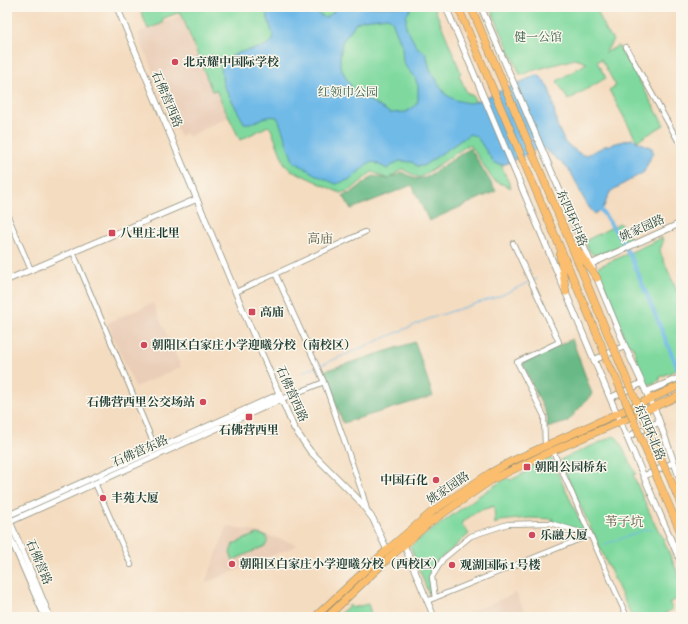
<svg xmlns="http://www.w3.org/2000/svg" width="688" height="624" viewBox="0 0 688 624" font-family="Alegreya,'Noto Serif SC',serif">
	<style>
		.built { fill: #eaceb8 }
		.green { fill: #7fd99f; stroke: #4f8b6a }
		.forest { fill: #67b986; stroke: #437b5d }
		.water { fill: #70bae8; stroke: #487c8e; fill-rule: evenodd }
		.lines { fill: none; stroke-linecap: round; stroke-linejoin: round }
		.stream { stroke: #70bae8; stroke-width: 1 }
		.canal { stroke: #70bae8; stroke-width: 4 }
		.minor-casing { stroke: #8a8c7a; stroke-width: 6 }
		.tertiary-casing { stroke: #8a8c7a; stroke-width: 7 }
		.primary-casing { stroke: #8a8c7a; stroke-width: 8 }
		.trunk-casing { stroke: #8a8c7a; stroke-width: 8 }
		.minor { stroke: #fff; stroke-width: 4.5 }
		.tertiary { stroke: #fff; stroke-width: 5.5 }
		.primary { stroke: #fbbe6e; stroke-width: 7 }
		.trunk { stroke: #fbbe6e; stroke-width: 7 }
		.trunk-bridge-casing { stroke: #8a8c7a; stroke-width: 8; stroke-linecap: butt }
		.trunk-bridge { stroke: #fbbe6e; stroke-width: 7 }
		.poi-dot { fill: #d1495b; stroke: #fbf7ec; stroke-width: 1.5 }
		.labels { text-anchor: middle; stroke-width: 3; stroke-linejoin: round; paint-order: stroke }
		.park-label { font-size: 12px; fill: #325c49; stroke: #fbf7ec }
		.poi-label { font-size: 12px; font-weight: bold; fill: #1f3d34; stroke: #fbf7ec; text-anchor: start }
		.street-label { font-size: 12px; fill: #1f3d34; stroke: #fbf7ec }
		.neighbourhood-label { font-size: 13px; fill: #5f6049; stroke: #fbf7ec }
	</style>
	<rect width="100%" height="100%" fill="#fbf7ec"/>
	<filter id="ink" filterUnits="userSpaceOnUse"><feTurbulence type="fractalNoise" baseFrequency=".025" numOctaves="2"/><feDisplacementMap in="SourceGraphic" scale="8" xChannelSelector="R" yChannelSelector="G"/><feConvolveMatrix kernelMatrix="1 2 1 2 8 2 1 2 1" color-interpolation-filters="sRGB"/></filter>
	<filter id="wash" filterUnits="userSpaceOnUse"><feTurbulence type="fractalNoise" baseFrequency=".012" numOctaves="4" result="noise"/><feDisplacementMap in="SourceGraphic" scale="16" xChannelSelector="R" yChannelSelector="G"/><feGaussianBlur stdDeviation="0.9" result="paint"/><feColorMatrix in="noise" values="0 0 0 0 0 0 0 0 0 0 0 0 0 0 0 0 0 1.4 0 .05"/><feComposite in="paint" operator="in"/></filter>
	<g filter="url(#wash)">
		<rect width="100%" height="100%" fill="#f4dcc0"/>
		<!-- built -->
		<path class="built" d="M 181,15 L 212,91 L 216,90 L 229,117 L 188,137 L 186,133 L 180,136 L 173,121 L 175,120 L 168,104 L 166,104 L 138,35 L 140,32 Z
			M 153,303 L 181,367 L 135,387 L 107,323 Z
			M 229,526 L 261,533 L 298,545 L 205,583 L 227,527 Z
			M 516,593 L 527,617 L 458,617 Z"/>
		<!-- green -->
		<path class="green" d="M 139,7 L 434,7 L 461,73 L 459,75 L 467,93 L 473,96 L 511,188 L 493,180 L 471,146 L 468,145 L 421,177 L 417,177 L 402,169 L 388,179 L 372,172 L 351,190 L 340,193 L 289,169 L 285,165 L 271,129 L 268,126 L 240,140 L 216,90 L 212,91 L 181,13 L 177,13 L 162,19 L 163,23 L 148,29 Z
			M 490,7 L 596,7 L 605,29 L 613,40 L 605,53 L 618,46 L 636,74 L 636,75 L 664,125 L 637,141 L 609,90 L 616,86 L 601,59 L 597,62 L 606,78 L 568,100 L 557,81 L 587,63 L 575,59 L 531,71 L 522,75 L 520,74 Z
			M 620,223 L 633,241 L 598,255 C 589,255 588,249 585,241 Z
			M 662,238 L 663,242 L 660,250 L 661,254 L 681,301 L 681,368 L 660,377 L 660,380 L 648,385 L 646,385 C 640,371 638,359 632,345 L 629,345 L 626,342 L 610,298 L 598,272 L 598,267 Z
			M 614,436 L 618,439 L 636,474 L 633,475 L 655,525 L 662,536 L 681,581 L 681,597 L 669,603 L 673,609 L 659,617 L 632,617 L 560,462 L 562,459 Z
			M 550,457 L 585,531 L 552,522 L 553,519 L 529,518 L 500,521 L 495,524 L 494,506 L 478,511 L 461,523 L 469,534 L 440,559 L 428,578 L 432,596 L 430,597 L 410,546 L 480,495 L 507,478 L 511,480 L 530,470 L 531,466 Z
			M 257,534 L 266,536 L 268,541 L 265,546 L 233,560 L 230,553 L 233,544 Z
			M 368,604 L 372,617 L 336,617 L 350,605 L 352,608 Z"/>
		<!-- forest -->
		<path class="forest" d="M 470,148 L 496,191 L 429,221 L 412,185 L 351,209 L 343,195 L 351,193 L 373,176 L 388,179 L 402,172 L 416,179 L 425,178 Z
			M 572,339 L 592,394 L 567,422 L 547,428 L 548,418 L 522,363 Z
			M 415,342 L 433,396 L 343,423 L 324,371 Z"/>
		<!-- water -->
		<path class="water" d="M 268,7 L 313,7 L 317,13 L 325,18 L 332,13 L 338,7 L 412,7 L 406,16 L 406,27 L 416,46 L 426,54 L 430,69 L 445,94 L 455,100 L 468,103 L 475,102 L 537,75 L 541,77 L 549,89 L 552,99 L 557,125 L 565,143 L 582,155 L 587,155 L 605,146 L 632,139 L 652,148 L 653,152 L 644,172 L 611,191 L 607,198 L 604,207 L 595,214 C 583,203 579,186 571,173 C 564,163 551,155 542,147 L 503,165 L 494,163 L 477,137 L 470,134 L 423,166 L 417,166 L 412,162 L 399,161 L 387,169 L 374,162 L 367,164 L 351,179 L 336,184 L 316,175 L 293,161 L 279,121 L 277,117 C 262,114 257,125 244,123 L 223,84 L 221,67 C 226,61 231,56 238,53 C 251,48 265,50 274,39 L 266,12 ZM 388,17 L 392,21 L 402,46 L 403,61 L 406,67 L 415,78 L 418,86 L 418,101 L 415,106 L 406,112 L 390,113 L 374,103 L 354,93 L 340,66 L 340,57 L 342,42 L 356,23 L 363,20 Z"/>
		<g class="lines">
			<!-- stream -->
			<path class="stream" d="M 532,281 L 537,279
				M 319,366 L 431,318 L 500,296 L 529,282
				M 303,372 L 316,367
				M 599,549 L 603,545 L 647,529 L 651,530"/>
			<!-- canal -->
			<path class="canal" d="M 601,210 L 619,236 L 631,257 L 681,376"/>
		</g>
	</g>
	<g filter="url(#ink)">
		<g class="lines">
			<!-- minor casing -->
			<g class="minor-casing">
				<path id="minor" d="M 7,9 L 11,7
					M 626,47 L 681,146
					M 7,214 L 31,270
					M 513,243 L 559,342 L 517,362 L 544,416 L 545,446
					M 73,252 L 156,449
					M 276,275 L 324,382 L 363,495 L 367,510
					M 236,292 L 365,232
					M 282,399 L 324,382
					M 553,451 L 627,617
					M 95,483 L 131,565
					M 435,598 L 432,577 L 443,559 L 471,536 L 508,524 L 550,523 L 590,535
					M 427,601 L 590,535"/>
			</g>
			<!-- tertiary casing -->
			<g class="tertiary-casing">
				<path id="tertiary" d="M 117,7 L 245,315 L 294,428 L 310,451 L 358,499 L 373,519 L 387,550
					M 446,7 L 610,398 L 681,563
					M 481,7 L 593,268
					M 591,264 L 681,223
					M 596,276 L 625,346 L 657,415 L 681,482
					M 7,280 L 197,199
					M 594,360 L 625,346
					M 646,392 L 681,377
					M 610,398 L 642,383
					M 627,437 L 659,422
					M 644,476 L 673,463
					M 7,516 L 280,394
					M 9,519 L 48,612 L 49,617
					M 7,523 L 282,399
					M 7,530 L 45,617
					M 404,545 L 434,617
					M 674,617 L 681,614"/>
			</g>
			<!-- primary casing -->
			<g class="primary-casing">
				<path id="primary" d="M 315,617 L 387,550 L 433,511 L 490,473 L 510,462 L 545,446 L 681,385
					M 327,617 L 389,558 L 429,523 L 493,479 L 550,452 L 681,395"/>
			</g>
			<!-- trunk casing -->
			<g class="trunk-casing">
				<path id="trunk" d="M 458,7 L 601,344
					M 471,7 C 518,118 565,229 610,340
					M 576,248 L 597,278
					M 560,255 L 566,292
					M 617,356 L 627,380
					M 607,361 L 618,383
					M 652,437 L 662,461
					M 642,441 L 652,465
					M 669,476 L 681,505
					M 658,480 L 681,533"/>
			</g>
			<!-- minor -->
			<use href="#minor" class="minor"/>
			<!-- tertiary -->
			<use href="#tertiary" class="tertiary"/>
			<!-- primary -->
			<use href="#primary" class="primary"/>
			<!-- trunk -->
			<use href="#trunk" class="trunk"/>
			<!-- trunk-bridge casing -->
			<g class="trunk-bridge-casing">
				<path id="trunk-bridge" d="M 610,340 L 617,356
					M 601,344 L 607,361
					M 627,380 L 652,437
					M 618,383 L 642,441
					M 662,461 L 669,476
					M 652,465 L 658,480"/>
			</g>
			<!-- trunk-bridge -->
			<use href="#trunk-bridge" class="trunk-bridge"/>
		</g>
	</g>
	<!-- markers -->
	<g class="poi-dot">
		<circle cx="175" cy="62" r="4"/>
		<rect x="108" y="229" width="8" height="8" rx="2"/>
		<rect x="248" y="308" width="8" height="8" rx="2"/>
		<circle cx="144" cy="345" r="4"/>
		<circle cx="203" cy="402" r="4"/>
		<rect x="245" y="413" width="8" height="8" rx="2"/>
		<rect x="523" y="463" width="8" height="8" rx="2"/>
		<circle cx="436" cy="480" r="4"/>
		<circle cx="103" cy="498" r="4"/>
		<circle cx="532" cy="535" r="4"/>
		<circle cx="232" cy="564" r="4"/>
		<circle cx="452" cy="565" r="4"/>
	</g>
	<g class="labels">
		<!-- park labels -->
		<g class="park-label">
			<text x="538" y="41">健一公馆</text>
			<text x="348" y="96">红领巾公园</text>
		</g>
		<!-- poi labels -->
		<g class="poi-label">
			<text x="183" y="66">北京耀中国际学校</text>
			<text x="120" y="237">八里庄北里</text>
			<text x="260" y="316">高庙</text>
			<text x="152" y="349">朝阳区白家庄小学迎曦分校（南校区）</text>
			<text x="195" y="406" text-anchor="end">石佛营西里公交场站</text>
			<text x="249" y="434" text-anchor="middle">石佛营西里</text>
			<text x="535" y="471">朝阳公园桥东</text>
			<text x="428" y="484" text-anchor="end">中国石化</text>
			<text x="111" y="502">丰苑大厦</text>
			<text x="540" y="539">乐融大厦</text>
			<text x="240" y="568">朝阳区白家庄小学迎曦分校（西校区）</text>
			<text x="460" y="569">观湖国际 1 号楼</text>
		</g>
		<!-- street labels -->
		<g class="street-label">
			<text transform="translate(167 99) rotate(67)" y="4">石佛营西路</text>
			<text transform="translate(572 218) rotate(67)" y="4">东四环中路</text>
			<text transform="translate(642 228) rotate(-24)" y="4">姚家园路</text>
			<text transform="translate(292 394) rotate(66)" y="4">石佛营西路</text>
			<text transform="translate(650 432) rotate(67)" y="4">东四环北路</text>
			<text transform="translate(140 451) rotate(-24)" y="4">石佛营东路</text>
			<text transform="translate(448 488) rotate(-34)" y="4">姚家园路</text>
			<text transform="translate(39 562) rotate(67)" y="4">石佛营路</text>
		</g>
		<!-- neighbourhood labels -->
		<g class="neighbourhood-label">
			<text x="320" y="243">高庙</text>
			<text x="624" y="526">苇子坑</text>
		</g>
	</g>
	<!-- margin -->
	<rect width="688" height="624" fill="none" stroke="#fbf7ec" stroke-width="24"/>
</svg>
